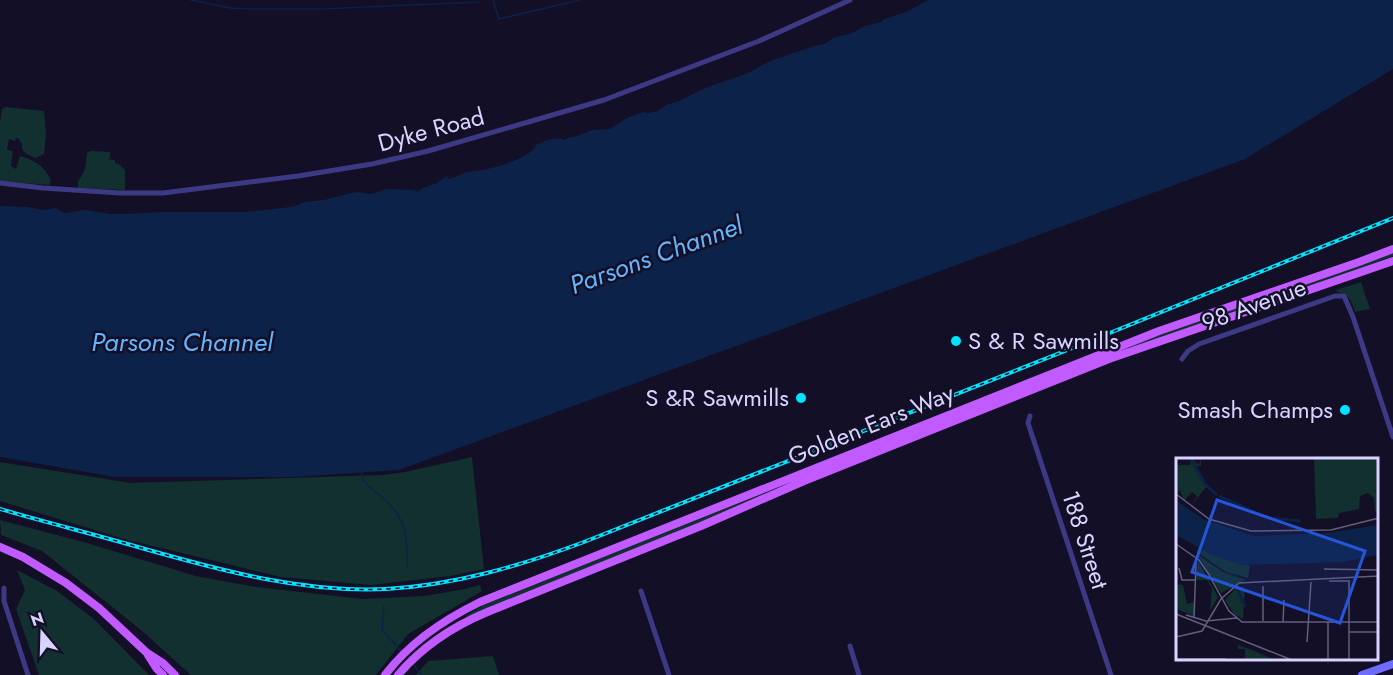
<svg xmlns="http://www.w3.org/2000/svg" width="1393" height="675" viewBox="0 0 1393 675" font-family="Jost,sans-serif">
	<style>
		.green { fill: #12302f }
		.water { fill: #0c2248 }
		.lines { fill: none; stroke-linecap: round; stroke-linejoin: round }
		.stream { stroke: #0c2248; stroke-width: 1.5 }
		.street { stroke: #3d3a85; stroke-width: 5 }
		.secondary { stroke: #6f6bff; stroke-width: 8 }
		.primary { stroke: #c25bff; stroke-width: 8 }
		.rail-casing { stroke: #00e5ff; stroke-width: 4 }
		.rail { stroke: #130f26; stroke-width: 1.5; stroke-dasharray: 4.5; stroke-linecap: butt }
		.poi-dot { fill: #00e5ff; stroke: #130f26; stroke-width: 2 }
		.labels { text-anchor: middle; stroke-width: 5; stroke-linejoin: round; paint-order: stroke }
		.street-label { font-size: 24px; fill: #d9d4ff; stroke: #130f26 }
		.poi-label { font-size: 24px; fill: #d9d4ff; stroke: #130f26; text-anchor: end }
		.water-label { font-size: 26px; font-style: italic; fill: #62b6ff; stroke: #130f26 }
		.inset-river { fill: none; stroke: #0c2248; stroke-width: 3 }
		.inset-road { fill: none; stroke: #625e7d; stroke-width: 1.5 }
		.view { fill: #2655da; fill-opacity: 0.15; stroke: #2655da; stroke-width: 3 }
		.inset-edge { fill: none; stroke: #d9d4ff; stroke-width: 3 }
	</style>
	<rect width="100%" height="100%" fill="#130f26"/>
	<!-- green -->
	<path class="green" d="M 6,107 L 44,111 L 46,135 L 44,154 L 35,158 C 27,154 21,153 22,144 L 18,138 L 16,138 L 15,141 L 9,139 L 7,150 L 13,151 L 11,166 L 16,169 L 20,156 C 36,161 44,165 51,181 L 49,185 L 0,181 L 0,121 L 2,109 Z
		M 91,151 L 110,152 L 110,158 L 108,159 L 115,160 L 115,163 L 120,165 L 125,170 L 125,190 L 78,188 L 78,182 L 85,169 L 87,153 Z
		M 1393,252 L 1393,256 L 1359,269 L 1132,347 L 1132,345 L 1164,333 Z
		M 1361,282 L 1370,309 L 1355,312 C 1352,302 1349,293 1337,292 L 1336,290 Z
		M 472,457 L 484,569 L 450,576 L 371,585 L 281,577 L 124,539 L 0,501 L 0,462 L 131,483 L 383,475 L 405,472 Z
		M 772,490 L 772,491 L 708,519 L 466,617 L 465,616 L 484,605 Z
		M 0,520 L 87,543 L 196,576 L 256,587 L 363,599 L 424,596 L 465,589 L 480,585 L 482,591 L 408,634 L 376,675 L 191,675 L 141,630 L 42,551 L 1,535 Z
		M 17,570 L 57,591 L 94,619 L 149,675 L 39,675 L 16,609 L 25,590 Z
		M 493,656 L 499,675 L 416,675 L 428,661 Z"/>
	<!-- water -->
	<path class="water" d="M 928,0 L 1393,0 L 1393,69 L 1245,159 L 399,470 L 293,477 L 115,477 L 0,457 L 0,206 L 28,207 L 43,210 L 56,208 L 60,211 L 65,213 L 85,210 L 111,214 L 129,214 L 160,212 L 246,212 L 291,207 L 305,202 L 324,200 L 351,193 L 358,192 L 370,194 L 378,192 L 385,189 L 414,190 L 418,192 L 423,188 L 437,183 L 446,176 L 449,179 L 453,177 L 456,177 C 464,171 477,171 487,169 C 500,166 531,157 536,145 C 545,141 556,136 564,140 L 567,138 L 577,136 L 592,130 L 609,129 L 627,118 L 643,112 L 648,113 L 658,111 L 666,105 L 679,101 L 705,88 L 748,73 L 770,61 L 814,46 L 824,44 L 835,37 L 850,34 L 865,26 L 881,22 L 884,19 L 906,12 Z"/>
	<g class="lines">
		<!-- stream -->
		<path class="stream" d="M 191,0 L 230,8 L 248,9 L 320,9 L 479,2
			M 493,0 L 499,19 L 580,0
			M 361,472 C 364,486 372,489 382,497 C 406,517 408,537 407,567
			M 384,606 L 382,630 L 401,651
			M 413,664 L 421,675"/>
		<!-- street -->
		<path class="street" d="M 0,183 L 43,188 L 120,193 L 163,193 L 298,176 L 372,164 L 428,151 L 604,100 L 759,41 L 850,0
			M 1182,359 L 1188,351 L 1199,344 L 1335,296 L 1344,296 L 1353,317 L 1393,437
			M 1030,416 L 1028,423 L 1111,675
			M 4,588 L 4,601 L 28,675
			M 641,591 L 669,675
			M 850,646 L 859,675"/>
		<!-- secondary -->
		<path class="secondary" d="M 1362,675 L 1393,664"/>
		<!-- primary -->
		<path class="primary" d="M 0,547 L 23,557 L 66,583 L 99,608 L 146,652 L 163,663 L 175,675
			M 148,655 L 157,669 L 163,675
			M 385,675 C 410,642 443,620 480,602 L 1159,331 L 1359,262 L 1393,249
			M 398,675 C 422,647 452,627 485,613 L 701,526 L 804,481 L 1109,359 L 1393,261"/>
		<!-- rail casing -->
		<g class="rail-casing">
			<path id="rail" d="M 0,509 C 48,523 97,535 145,549 C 223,571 304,593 386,589 C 455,585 520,566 584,542 L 1090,341 L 1393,218"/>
		</g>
		<!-- rail -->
		<use href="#rail" class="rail"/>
	</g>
	<!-- markers -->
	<g class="poi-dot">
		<circle cx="956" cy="341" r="6"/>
		<circle cx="801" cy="398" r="6"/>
		<circle cx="1345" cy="410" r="6"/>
	</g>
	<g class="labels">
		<!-- street labels -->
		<g class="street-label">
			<text transform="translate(431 130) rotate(-15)" y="8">Dyke Road</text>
			<text transform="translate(1254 305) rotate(-20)" y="8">98 Avenue</text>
			<text transform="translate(871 425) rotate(-22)" y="8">Golden Ears Way</text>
			<text transform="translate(1085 540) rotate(72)" y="8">188 Street</text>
		</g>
		<!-- poi labels -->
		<g class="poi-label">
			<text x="968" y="349" text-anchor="start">S &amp; R Sawmills</text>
			<text x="789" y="406">S &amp;R Sawmills</text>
			<text x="1333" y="418">Smash Champs</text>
		</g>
		<!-- water labels -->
		<g class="water-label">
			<text transform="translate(656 255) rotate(-20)" y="9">Parsons Channel</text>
			<text x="182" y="351">Parsons Channel</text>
		</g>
	</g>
	<!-- overview -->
	<g transform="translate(1176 458)">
		<rect width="202" height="202" fill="#130f26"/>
		<path d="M 15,0 L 23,7 L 25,0 L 25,8 L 18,8 L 31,28 L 16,47 L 21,38 L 16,34 L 8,43 L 4,32 L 0,36 L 0,7 L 14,7 ZM 138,0 L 202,1 L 202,52 L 199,53 L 198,40 L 192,35 L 184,38 L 183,51 L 163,55 L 162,60 L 140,61 ZM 22,90 L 74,108 L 72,120 L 50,114 L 21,94 ZM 21,96 L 47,114 L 70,122 L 45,135 ZM 22,103 L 42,139 L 34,153 L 36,130 L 31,122 L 20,122 ZM 0,126 L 7,127 L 11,146 L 18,144 L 18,158 L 0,151 ZM 62,128 L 69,130 L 67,161 L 58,156 L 49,142 ZM 62,187 L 76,192 L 99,202 L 69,202 L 69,191 L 62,191 Z" fill="#12302f"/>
		<path d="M 0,42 L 29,62 L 78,78 L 151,75 L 202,67 L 202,97 L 167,104 L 66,107 L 36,97 L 0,77 Z" fill="#0c2248"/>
		<path class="inset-river" d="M 140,0 L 203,0M 15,1 L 29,26 L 41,37M 43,38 L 92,60M 93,60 L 125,63M 61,130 L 69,149"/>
		<path class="inset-road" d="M 0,36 L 33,61 L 75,73 L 155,72 L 203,60M 0,86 L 23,102 L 34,118M 3,110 L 6,122 L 19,122M 148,111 L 203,112M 33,117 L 53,153 L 66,164 L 203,164M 153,123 L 173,123 L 173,202M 0,156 L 116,202M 10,157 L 30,163 L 61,160M 18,160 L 20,105M 87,163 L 87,128M 107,164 L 108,142M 152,164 L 152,202M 173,174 L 203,174M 0,179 L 26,173 L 45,141 L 63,125 L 203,118M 131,184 L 135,124M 0,201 L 50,201"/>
		<path class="view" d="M 41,42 L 189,93 L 164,165 L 16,114 Z"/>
		<rect width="202" height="202" class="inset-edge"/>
	</g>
	<!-- north arrow -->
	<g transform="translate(42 633) rotate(341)" stroke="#130f26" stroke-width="4.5" paint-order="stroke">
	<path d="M0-4.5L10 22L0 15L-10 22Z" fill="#d9d4ff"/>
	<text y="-9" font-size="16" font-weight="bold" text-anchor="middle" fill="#d9d4ff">N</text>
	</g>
</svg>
